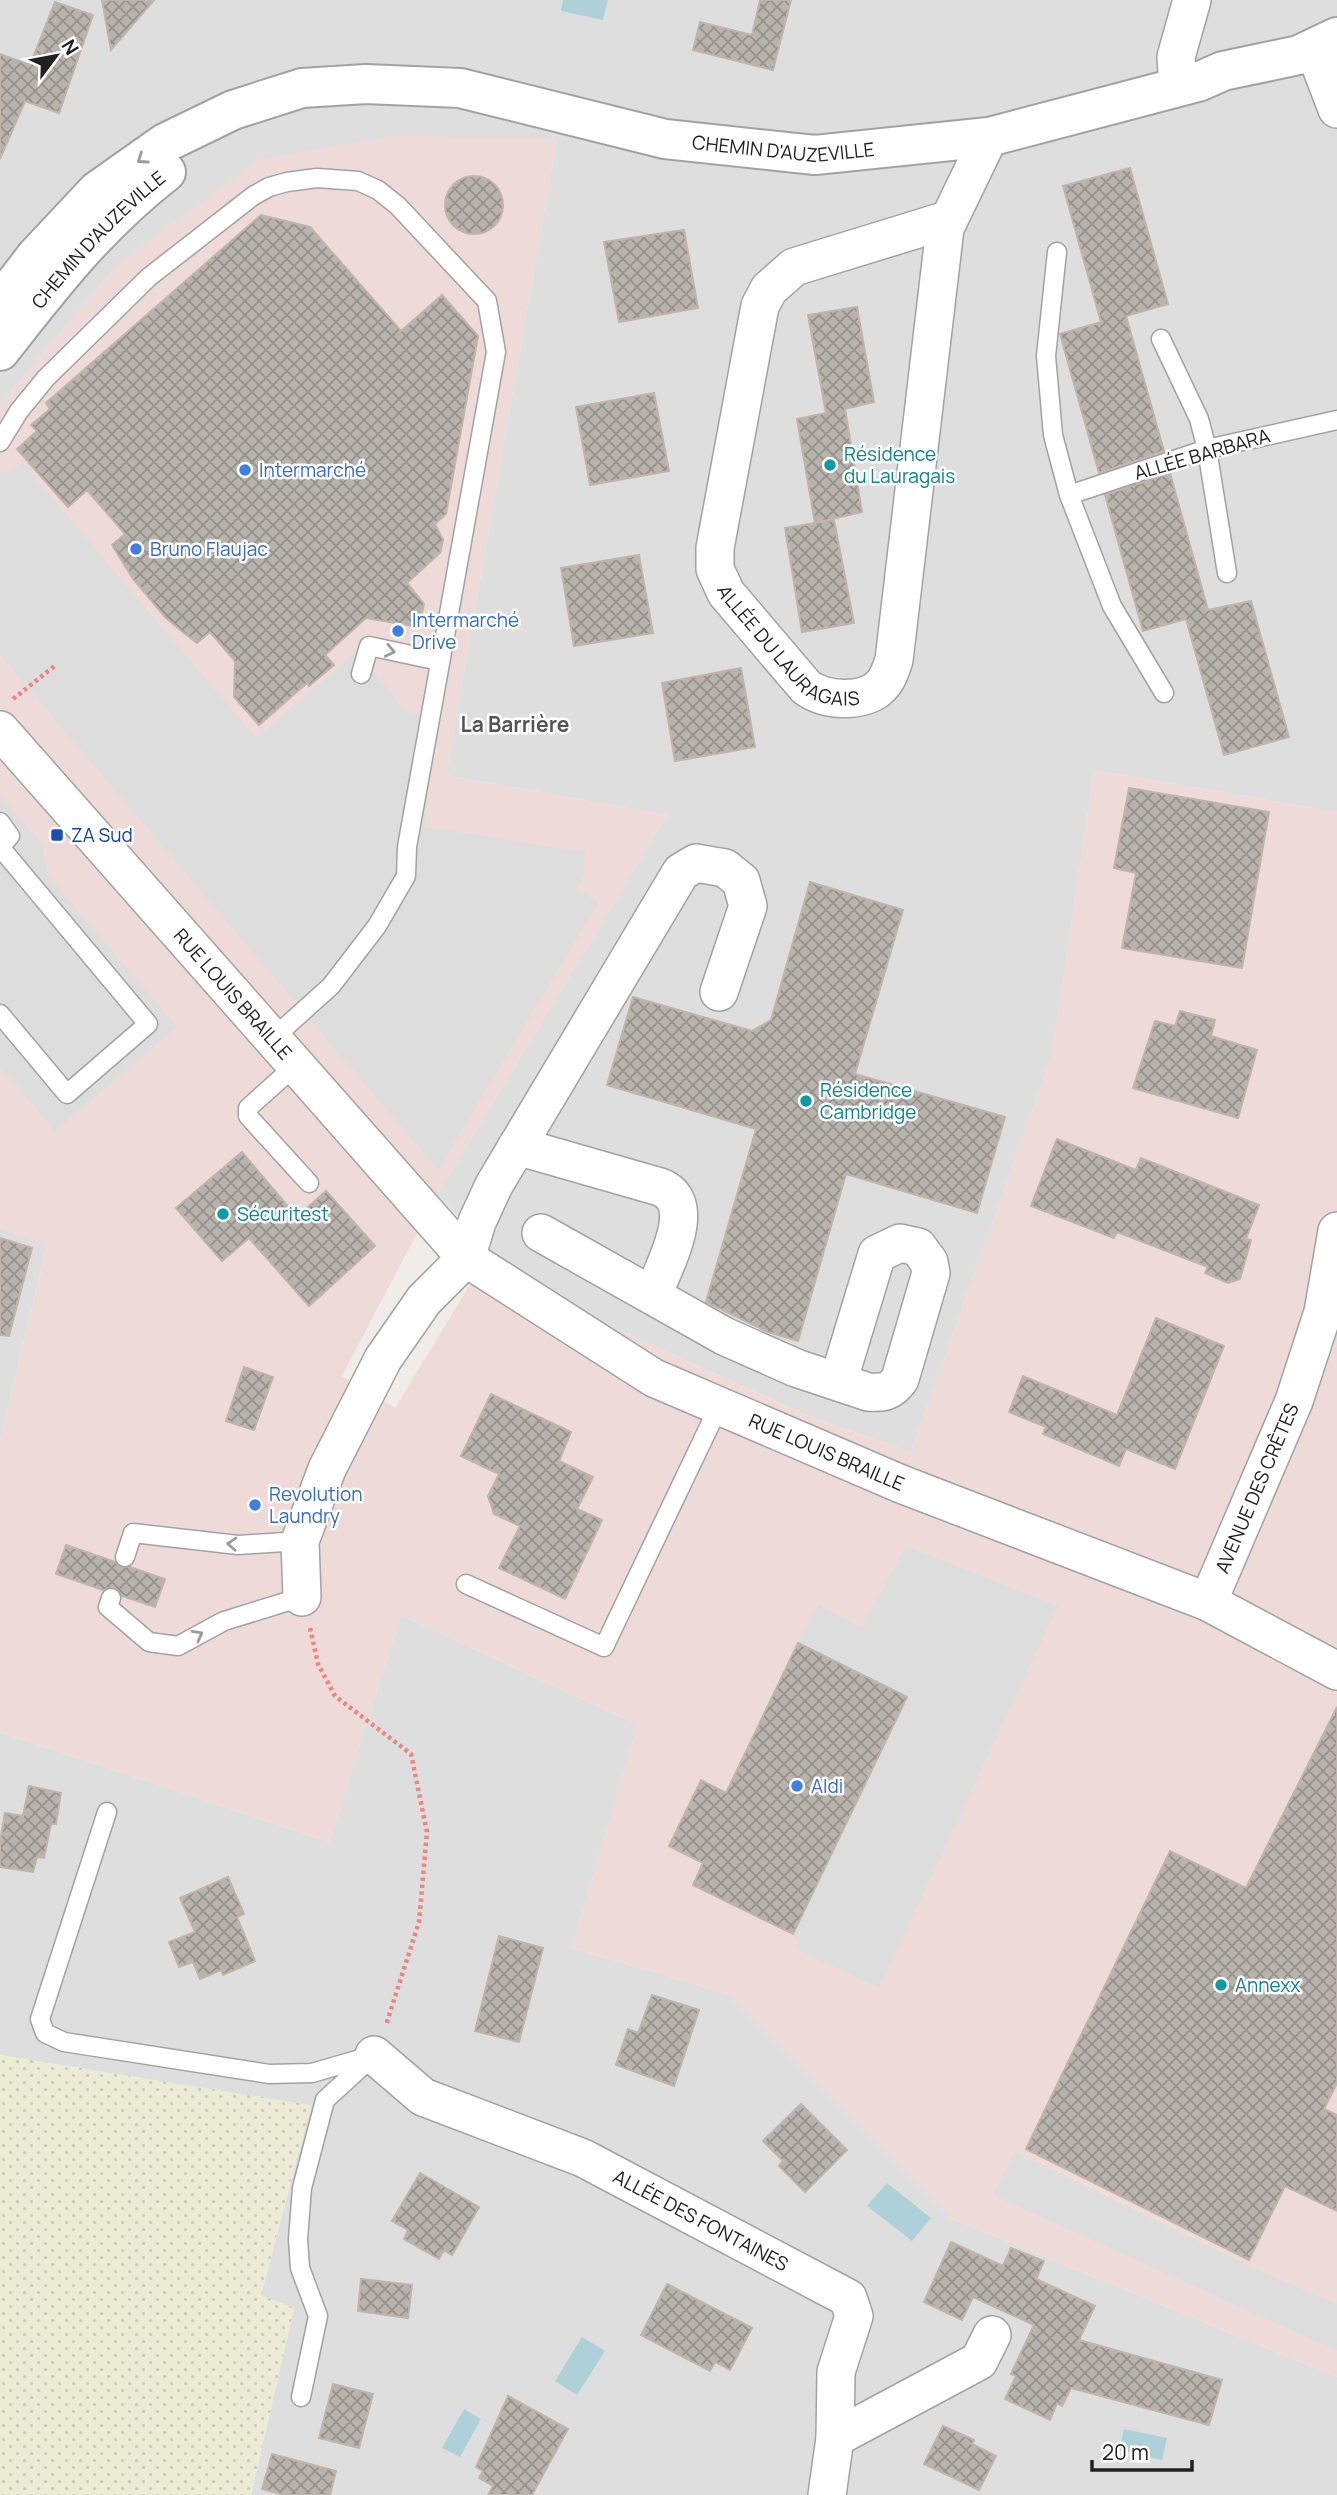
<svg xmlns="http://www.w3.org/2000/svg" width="1337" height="2495" viewBox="0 0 1337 2495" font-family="Manrope,sans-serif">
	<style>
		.residential { fill: #dfdede }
		.commercial { fill: #efdada }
		.farmland { fill: url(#farmland-dots) }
		.parking { fill: #ddd }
		.water { fill: #aed1d9 }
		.building { fill: url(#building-cross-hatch); stroke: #c0b4ac; stroke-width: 2 }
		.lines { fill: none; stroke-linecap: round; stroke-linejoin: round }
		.service-casing { stroke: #a2a2a2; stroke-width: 21 }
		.minor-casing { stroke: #a2a2a2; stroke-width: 40 }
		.tertiary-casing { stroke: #a2a2a2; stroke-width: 42 }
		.path { stroke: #ec867e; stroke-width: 4.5; stroke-dasharray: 3.5 3.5; stroke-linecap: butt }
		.service { stroke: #fff; stroke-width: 18 }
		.minor { stroke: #fff; stroke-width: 37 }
		.tertiary { stroke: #fff; stroke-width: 38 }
		.oneway { stroke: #9b9b9b }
		.culture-dot { fill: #0f9aa8; stroke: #fff; stroke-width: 2.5 }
		.shop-dot { fill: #3f7fe0; stroke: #fff; stroke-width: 2.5 }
		.transit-dot { fill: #1a4fb4; stroke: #fff; stroke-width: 2.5 }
		.labels { text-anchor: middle; stroke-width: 5; stroke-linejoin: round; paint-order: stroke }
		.street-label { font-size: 19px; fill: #212121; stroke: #fff }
		.culture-label { font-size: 19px; fill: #0d838f; stroke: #fff; text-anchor: start }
		.shop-label { font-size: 19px; fill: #366cbe; stroke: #fff; text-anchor: start }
		.transit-label { font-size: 19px; fill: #164399; stroke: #fff; text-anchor: start }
		.neighbourhood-label { font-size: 21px; font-weight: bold; fill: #545454; stroke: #fff }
	</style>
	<defs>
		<pattern id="farmland-dots" width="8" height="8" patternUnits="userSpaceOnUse" patternTransform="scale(1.75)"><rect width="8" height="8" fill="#ececd6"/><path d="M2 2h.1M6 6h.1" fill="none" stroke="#cacab7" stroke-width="1.8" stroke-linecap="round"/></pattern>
		<pattern id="building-cross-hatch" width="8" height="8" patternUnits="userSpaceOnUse" patternTransform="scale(1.75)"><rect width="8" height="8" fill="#b9b3ae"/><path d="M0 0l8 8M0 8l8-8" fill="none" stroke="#96918d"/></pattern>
	</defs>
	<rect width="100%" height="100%" fill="#f0ede9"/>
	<!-- residential -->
	<path class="residential" d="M 0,0 L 1337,0 L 1337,812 L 1094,770 L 1052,1056 L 911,1452 L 811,1417 L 605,1324 L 491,1250 L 437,1195 L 667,815 L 446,775 L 557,139 L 119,263 L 0,405 Z
		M 0,1228 L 47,1245 L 0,1441 Z
		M 401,1615 L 638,1725 L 572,1948 L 728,1994 L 953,2219 L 1337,2377 L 1337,2495 L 251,2495 L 294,2308 L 261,2296 L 311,2106 L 0,2055 L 0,1732 L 329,1842 Z"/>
	<!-- commercial -->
	<path class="commercial" d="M 393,136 L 557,139 L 446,775 L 667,815 L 437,1195 L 342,1376 L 395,1408 L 491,1250 L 605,1324 L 811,1417 L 911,1452 L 1052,1056 L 1094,770 L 1337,812 L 1337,2377 L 953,2219 L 728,1994 L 572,1948 L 638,1725 L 401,1615 L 329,1842 L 0,1732 L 0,1441 L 47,1246 L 0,1228 L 0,405 L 119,263 L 260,159 Z"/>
	<!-- farmland -->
	<path class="farmland" d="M 0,2055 L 311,2105 L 261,2295 L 294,2308 L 251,2495 L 0,2495 Z"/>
	<!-- parking -->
	<path class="parking" d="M 22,462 L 256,738 L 358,650 L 399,704 L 413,713 L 437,717 L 424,827 L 585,852 L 583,877 L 576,889 L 599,902 L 438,1170 L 0,655 L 0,471 L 7,473 Z
		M 0,795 L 42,844 L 48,875 L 177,1027 L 55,1131 L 0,1066 L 0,1033 L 5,1029 L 0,1023 Z
		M 906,1546 L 1058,1606 L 879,1988 L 800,1951 L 793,1934 L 907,1697 L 798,1643 L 819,1605 L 862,1628 Z
		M 1015,2152 L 1260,2271 L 1337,2304 L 1337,2351 L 993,2195 Z"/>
	<!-- water -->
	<path class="water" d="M 563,0 L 608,0 L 603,20 L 561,11 Z
		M 887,2183 L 931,2218 L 912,2241 L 867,2206 Z
		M 582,2337 L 605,2351 L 577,2395 L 555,2381 Z
		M 464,2409 L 481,2419 L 460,2457 L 442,2448 Z
		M 1124,2429 L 1167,2438 L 1162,2460 L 1119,2450 Z"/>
	<!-- building -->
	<path class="building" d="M 102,0 L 154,0 L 111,50 Z
		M 760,0 L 791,0 L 773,70 L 693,50 L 700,22 L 752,35 Z
		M 55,2 L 93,15 L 59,113 L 25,101 L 0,159 L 0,54 L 30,65 Z
		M 1130,168 L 1168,304 L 1126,316 L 1164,451 L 1099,473 L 1060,334 L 1101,322 L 1063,186 Z
		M445 205a29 29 0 1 1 58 0a29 29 0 1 1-58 0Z
		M 261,215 L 310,227 L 401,331 L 442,295 L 478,336 L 446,514 L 435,524 L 443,540 L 440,553 L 407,583 L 424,604 L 419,627 L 366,618 L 325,655 L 334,665 L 309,686 L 307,683 L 259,725 L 234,697 L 235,661 L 210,632 L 197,643 L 184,633 L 166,618 L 133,579 L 112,545 L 125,534 L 87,490 L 68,507 L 17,449 L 37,431 L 31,425 L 50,409 L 46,403 Z
		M 684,230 L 698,308 L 619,322 L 604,242 Z
		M 857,307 L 874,402 L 845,409 L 862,512 L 815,523 L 797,419 L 826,413 L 808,315 Z
		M 654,393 L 669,471 L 590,485 L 576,407 Z
		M 1170,473 L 1208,610 L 1251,601 L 1289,737 L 1224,755 L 1186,619 L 1143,631 L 1105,495 Z
		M 834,520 L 854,623 L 802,632 L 785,528 Z
		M 639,555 L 653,633 L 574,646 L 561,568 Z
		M 741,668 L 755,747 L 675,761 L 662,683 Z
		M 1129,788 L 1269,812 L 1242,968 L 1122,948 L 1136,873 L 1114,868 Z
		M 810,882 L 903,910 L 855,1074 L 1005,1117 L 977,1213 L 846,1174 L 798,1341 L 768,1332 L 706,1302 L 756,1129 L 607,1085 L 633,997 L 752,1031 L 771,1020 Z
		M 1180,1011 L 1215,1020 L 1211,1036 L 1257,1050 L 1238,1118 L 1133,1088 L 1155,1021 L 1175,1026 Z
		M 1057,1139 L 1136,1170 L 1141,1158 L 1259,1205 L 1246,1239 L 1251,1240 L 1240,1279 L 1228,1283 L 1205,1273 L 1208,1267 L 1117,1232 L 1114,1238 L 1031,1206 Z
		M 242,1152 L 297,1217 L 326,1191 L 375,1246 L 309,1306 L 249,1238 L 222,1261 L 176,1208 Z
		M 0,1238 L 32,1248 L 9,1336 L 0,1335 Z
		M 1156,1318 L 1224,1346 L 1175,1469 L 1126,1449 L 1119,1466 L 1043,1434 L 1046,1427 L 1009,1412 L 1023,1376 L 1117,1415 Z
		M 244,1367 L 273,1377 L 254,1430 L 226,1421 Z
		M 491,1394 L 571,1432 L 559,1461 L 593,1477 L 577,1509 L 602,1520 L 565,1599 L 499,1568 L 520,1526 L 494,1514 L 488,1496 L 499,1474 L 461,1456 Z
		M 66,1545 L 115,1562 L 121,1567 L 130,1567 L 165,1579 L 155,1607 L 122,1596 L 114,1587 L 103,1590 L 56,1574 Z
		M 798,1643 L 907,1697 L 793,1934 L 693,1885 L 703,1863 L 669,1846 L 701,1780 L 726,1793 Z
		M 1337,1707 L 1337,2083 L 1324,2109 L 1337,2115 L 1337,2211 L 1285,2186 L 1249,2260 L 1026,2149 L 1170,1851 L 1246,1888 Z
		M 29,1786 L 61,1793 L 56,1824 L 51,1824 L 44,1858 L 37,1857 L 33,1872 L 0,1867 L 0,1842 L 5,1813 L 23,1816 Z
		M 228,1877 L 244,1914 L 237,1917 L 255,1961 L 223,1975 L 221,1970 L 200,1979 L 193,1962 L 179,1967 L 169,1942 L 195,1932 L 180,1898 Z
		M 499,1936 L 543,1948 L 519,2042 L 475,2031 Z
		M 652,1995 L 699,2010 L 674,2086 L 616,2065 L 628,2029 L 638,2033 Z
		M 801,2104 L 847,2150 L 805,2192 L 779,2166 L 783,2161 L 763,2141 Z
		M 420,2173 L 479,2207 L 452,2255 L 444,2250 L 439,2259 L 404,2239 L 408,2230 L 392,2221 Z
		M 951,2242 L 1003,2266 L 1011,2248 L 1044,2261 L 1036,2279 L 1095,2306 L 1079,2340 L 1222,2380 L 1209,2425 L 1071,2388 L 1062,2406 L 1057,2403 L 1050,2420 L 1005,2399 L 1016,2376 L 1011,2374 L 1034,2325 L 973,2297 L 962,2320 L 924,2302 Z
		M 361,2279 L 412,2285 L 408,2318 L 358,2311 Z
		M 667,2284 L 752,2328 L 730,2370 L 715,2362 L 710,2371 L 641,2335 Z
		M 333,2384 L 373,2394 L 359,2448 L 319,2438 Z
		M 508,2396 L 568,2429 L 532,2495 L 488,2495 L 493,2486 L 479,2478 L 483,2471 L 476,2467 Z
		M 943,2426 L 974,2440 L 972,2444 L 996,2456 L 979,2490 L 924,2464 Z
		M 272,2454 L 336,2471 L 330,2495 L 284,2495 L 262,2489 Z"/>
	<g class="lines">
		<!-- service casing -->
		<g class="service-casing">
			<path id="service" d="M 1057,252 L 1046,356 L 1053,435 L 1069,495 L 1112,606 L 1164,693
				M 1161,339 L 1199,419 L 1207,449 L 1227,573
				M 0,442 L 19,411 L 46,378 L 149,277 L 253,196 L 269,187 L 287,182 L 317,178 L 358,181 L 378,190 L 398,206 L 487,301 L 496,352 L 407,847 L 406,876 L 377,926 L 331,986 L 272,1039
				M 1069,495 L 1207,449 L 1337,420
				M 361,674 L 369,646 L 439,661
				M 0,822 L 10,836 L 0,847
				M 0,847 L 148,1024 L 67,1094 L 0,1014
				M 295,1066 L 248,1108 L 248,1116 L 309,1183
				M 125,1557 L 133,1533 L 238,1545 L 300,1541
				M 466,1584 L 604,1647 L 719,1406
				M 111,1598 L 108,1607 L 149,1642 L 178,1646 L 224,1621 L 302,1597
				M 107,1812 L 40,2019 L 45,2033 L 64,2042 L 269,2074 L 312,2073 L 374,2055
				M 301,2397 L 318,2316 L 300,2268 L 298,2239 L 302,2188 L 325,2100 L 371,2058"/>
		</g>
		<!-- minor casing -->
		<g class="minor-casing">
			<g id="minor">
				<path d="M 1314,49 L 1337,109"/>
				<path d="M 1178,87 L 1176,57 L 1192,0"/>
				<path id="s1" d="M 947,220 L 794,267 L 769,289 L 760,306 L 715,548 L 715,569 L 726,593 L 806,687 C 823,701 864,704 881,686 C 888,679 891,669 894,660 L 945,228 L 989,137"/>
				<path id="s2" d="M 0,730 L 466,1258 L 654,1378 L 901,1484 L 1208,1602 L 1337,1671"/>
				<path d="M 517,1146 L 660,1187 C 701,1203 663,1267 653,1295"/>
				<path d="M 541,1233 L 724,1336 L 796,1368 L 868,1392 C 883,1393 891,1392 900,1379 L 931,1273 L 929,1262 L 918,1247 L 900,1243 L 877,1254 L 838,1382"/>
				<path d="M 302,1597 L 300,1541 L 327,1469 L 383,1359 L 424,1300 L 466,1258 L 477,1222 L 494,1185 L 681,872 L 696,863 L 725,868 L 741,881 L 748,906 L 719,992"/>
				<path id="s3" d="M 1208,1602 L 1294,1401 L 1323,1312 L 1337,1231"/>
				<path id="s4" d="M 374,2055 L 423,2097 L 583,2158 L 848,2298 L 854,2316 L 836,2372 L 835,2438 L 827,2495"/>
				<path d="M 835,2438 L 979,2361 L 992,2335"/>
			</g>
		</g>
		<!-- tertiary casing -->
		<g class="tertiary-casing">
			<g id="tertiary">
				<path id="s5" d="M 0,303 L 36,256 L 97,191 L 165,143 L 233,110 L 302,88 L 366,84 L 460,88 L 665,139 L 815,155 L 989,137 L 1198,82 L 1223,71 L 1299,55 L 1337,37"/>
				<path id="s6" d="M 0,351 C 53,283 97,226 166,172"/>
			</g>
		</g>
		<!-- path -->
		<path class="path" d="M 13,699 L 56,665
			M 310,1628 L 318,1664 L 335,1696 L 411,1754 L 427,1832 L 419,1922 L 386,2025"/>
		<!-- service -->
		<use href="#service" class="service"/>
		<!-- minor -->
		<use href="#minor" class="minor"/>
		<!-- tertiary -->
		<use href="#tertiary" class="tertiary"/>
	</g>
	<!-- one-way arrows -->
	<defs><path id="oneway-chevron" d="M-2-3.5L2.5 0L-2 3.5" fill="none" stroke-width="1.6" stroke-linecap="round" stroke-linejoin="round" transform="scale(1.75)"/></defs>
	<g class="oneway">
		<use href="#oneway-chevron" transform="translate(142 159) rotate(145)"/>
		<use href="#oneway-chevron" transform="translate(390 651) rotate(12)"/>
		<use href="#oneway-chevron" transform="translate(232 1544) rotate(-177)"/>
		<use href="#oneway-chevron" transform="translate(198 1635) rotate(-29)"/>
	</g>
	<!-- markers -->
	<g class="culture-dot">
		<circle cx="830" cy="465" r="7"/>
		<circle cx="806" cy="1101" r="7"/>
		<circle cx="223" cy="1214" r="7"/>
		<circle cx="1221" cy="1985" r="7"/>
	</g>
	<g class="shop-dot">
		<circle cx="245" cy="470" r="7"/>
		<circle cx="136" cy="549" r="7"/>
		<circle cx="398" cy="631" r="7"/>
		<circle cx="255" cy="1505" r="7"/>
		<circle cx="797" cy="1786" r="7"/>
	</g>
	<rect class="transit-dot" x="50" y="828" width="14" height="14" rx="3.5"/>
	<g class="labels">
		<!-- street labels -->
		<g class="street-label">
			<text dy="7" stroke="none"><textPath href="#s5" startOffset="868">CHEMIN D'AUZEVILLE</textPath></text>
			<text dy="7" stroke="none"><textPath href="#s6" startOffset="149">CHEMIN D'AUZEVILLE</textPath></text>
			<text transform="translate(1202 454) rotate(-16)" y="7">ALLÉE BARBARA</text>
			<text dy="7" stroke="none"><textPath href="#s1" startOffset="592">ALLÉE DU LAURAGAIS</textPath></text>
			<text dy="7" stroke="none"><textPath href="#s2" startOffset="352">RUE LOUIS BRAILLE</textPath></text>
			<text dy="7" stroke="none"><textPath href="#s2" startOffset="1115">RUE LOUIS BRAILLE</textPath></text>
			<text dy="7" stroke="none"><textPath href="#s3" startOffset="124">AVENUE DES CRÊTES</textPath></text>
			<text dy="7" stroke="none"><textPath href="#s4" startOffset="369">ALLÉE DES FONTAINES</textPath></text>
		</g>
		<!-- culture labels -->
		<g class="culture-label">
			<text x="844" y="461">Résidence<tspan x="844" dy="22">du Lauragais</tspan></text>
			<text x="820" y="1097">Résidence<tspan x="820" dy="22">Cambridge</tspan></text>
			<text x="237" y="1221">Sécuritest</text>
			<text x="1235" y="1992">Annexx</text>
		</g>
		<!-- shop labels -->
		<g class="shop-label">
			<text x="259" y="477">Intermarché</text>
			<text x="150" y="556">Bruno Flaujac</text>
			<text x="412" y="627">Intermarché<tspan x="412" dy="22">Drive</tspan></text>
			<text x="269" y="1501">Revolution<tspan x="269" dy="22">Laundry</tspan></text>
			<text x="811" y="1793">Aldi</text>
		</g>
		<!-- transit labels -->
		<g class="transit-label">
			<text x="71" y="842">ZA Sud</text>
		</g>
		<!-- neighbourhood labels -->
		<g class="neighbourhood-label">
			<text x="515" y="732">La Barrière</text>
		</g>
	</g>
	<!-- north arrow -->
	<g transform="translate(56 56) rotate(58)" stroke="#ffffff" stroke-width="5" paint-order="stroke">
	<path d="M0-5L12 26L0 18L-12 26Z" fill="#212121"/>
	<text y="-10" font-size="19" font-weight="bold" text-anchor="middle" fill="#212121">N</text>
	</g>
	<!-- scale -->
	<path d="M1092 2460v10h100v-10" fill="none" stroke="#212121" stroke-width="3.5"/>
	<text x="1102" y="2460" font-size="21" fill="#212121" stroke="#ffffff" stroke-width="5" paint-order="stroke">20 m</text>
</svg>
